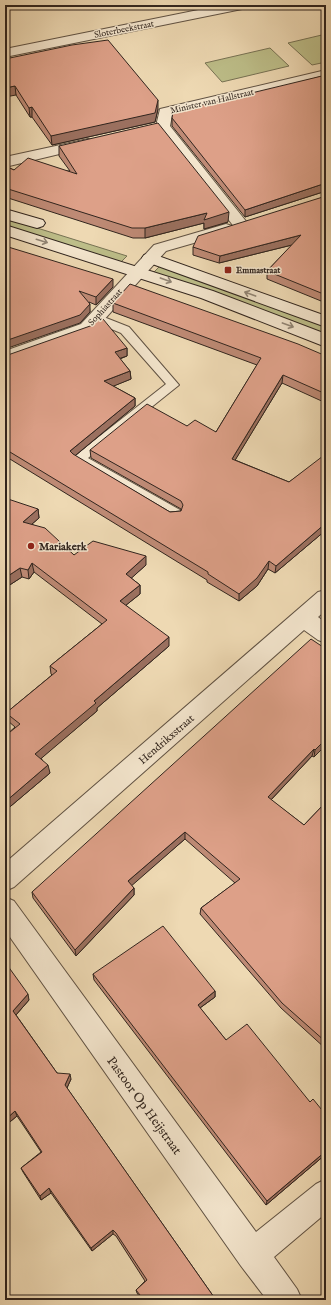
<svg xmlns="http://www.w3.org/2000/svg" width="331" height="1305" viewBox="0 0 331 1305" font-family="'IM FELL English',serif">
	<style>
		.green { fill: #bdbe89; stroke: #777254 }
		.lines { fill: none; stroke-linecap: round; stroke-linejoin: round }
		.lane-casing { stroke: #605243; stroke-width: 2 }
		.street-casing { stroke: #605243; stroke-width: 2 }
		.secondary-casing { stroke: #31251e; stroke-width: 2 }
		.lane { fill: #f4e6ce; fill-rule: evenodd }
		.street { fill: #f4e6ce; fill-rule: evenodd }
		.secondary { fill: #f4e6ce; fill-rule: evenodd }
		.wall { fill: #be8a75; stroke: #31251e }
		.shaded-wall { fill: #9b705f; stroke: #31251e }
		.building { fill: #dda088; stroke: #31251e }
		.oneway { stroke: #928676 }
		.poi-dot { fill: #8f2418; stroke: #f4e6ce; stroke-width: 1.5 }
		.labels { text-anchor: middle; stroke-width: 3; stroke-linejoin: round; paint-order: stroke }
		.far-street-label { font-size: 9px; fill: #31251e; stroke: #f4e6ce }
		.far-poi-label { font-size: 9px; font-weight: bold; fill: #31251e; stroke: #f4e6ce; text-anchor: start }
		.poi-label { font-size: 11px; font-weight: bold; fill: #31251e; stroke: #f4e6ce; text-anchor: start }
		.street-label { font-size: 11px; fill: #31251e; stroke: #f4e6ce }
		.near-street-label { font-size: 13px; fill: #31251e; stroke: #f4e6ce }
	</style>
	<rect width="100%" height="100%" fill="#eed9b3"/>
	<filter id="stains"><feTurbulence type="fractalNoise" baseFrequency=".005" numOctaves="4"/><feColorMatrix values="0 0 0 0 .2 0 0 0 0 .09 0 0 0 0 .02 0 0 0 .5 -.17"/></filter>
	<radialGradient id="worn" r=".72"><stop offset=".6" stop-color="#630" stop-opacity="0"/><stop offset="1" stop-color="#630" stop-opacity=".3"/></radialGradient>
	<!-- green -->
	<path class="green" d="M 326,34 L 326,62 L 312,65 L 288,43 Z
		M 270,48 L 289,66 L 222,82 L 205,63 Z
		M 5,218 L 127,256 L 121,262 L 5,227 Z
		M 160,266 L 326,326 L 326,337 L 153,273 Z"/>
	<g class="lines">
		<!-- lane casing -->
		<g class="lane-casing">
			<path id="lane" d="M 96,314 L 129,327 L 179,385 L 88,458 L 180,510 L 182,514 L 180,518 L 175,519 L 170,518 L 74,461 L 72,458 L 166,384 L 121,333 L 92,321 L 90,318 L 92,315 Z"/>
		</g>
		<!-- street casing -->
		<g class="street-casing">
			<path id="street" d="M 223,5 L 248,5 L 242,9 L 5,57 L 5,49 Z
				M 326,70 L 326,78 L 172,115 L 170,126 L 249,225 L 247,228 L 241,230 L 235,228 L 156,126 L 160,109 Z
				M 88,139 L 93,140 L 95,143 L 93,146 L 5,167 L 5,157 Z
				M 226,224 L 232,226 L 234,229 L 232,232 L 166,251 L 93,332 L 5,363 L 5,351 L 81,324 L 154,245 Z
				M 326,590 L 326,610 L 318,617 L 326,623 L 326,643 L 318,640 L 304,630 L 14,887 L 5,891 L 5,863 L 318,592 Z
				M 5,897 L 14,901 L 256,1232 L 316,1184 L 326,1179 L 326,1213 L 274,1257 L 297,1289 L 302,1300 L 267,1300 L 241,1266 L 5,930 Z"/>
		</g>
		<!-- secondary casing -->
		<g class="secondary-casing">
			<path id="secondary" d="M 5,209 L 43,220 L 45,223 L 43,226 L 37,228 L 5,219 Z
				M 5,225 L 213,291 L 326,334 L 326,347 L 201,298 L 5,235 Z
				M 150,253 L 326,316 L 326,327 L 144,261 L 142,258 L 144,255 Z"/>
		</g>
		<!-- lane -->
		<use href="#lane" class="lane"/>
		<!-- street -->
		<use href="#street" class="street"/>
		<!-- secondary -->
		<use href="#secondary" class="secondary"/>
	</g>
	<!-- wall -->
	<path class="wall" d="M 5,59 L 158,109 L 155,122 L 52,145 L 32,117 L 30,117 L 16,95 Z
		M 326,75 L 326,191 L 245,217 L 172,126 L 172,118 Z
		M 59,146 L 228,222 L 204,229 L 204,223 L 145,238 L 133,238 L 5,197 L 5,166 L 14,170 L 70,171 L 59,156 Z
		M 326,196 L 326,303 L 267,279 L 267,271 L 292,245 L 219,263 L 193,255 L 193,247 Z
		M 5,246 L 113,287 L 96,305 L 89,302 L 90,312 L 80,323 Z
		M 113,303 L 326,356 L 326,403 L 282,383 L 235,460 L 289,482 L 326,456 L 326,530 L 275,573 L 268,569 L 257,586 L 239,601 L 207,582 L 207,580 L 5,456 L 5,356 L 127,348 L 127,356 L 120,359 L 130,371 L 131,379 L 113,386 L 135,398 L 135,406 L 75,456 L 170,512 L 181,511 L 181,509 L 91,458 L 90,450 L 187,426 L 216,432 L 257,365 L 113,312 Z
		M 38,509 L 39,518 L 32,524 L 74,555 L 146,565 L 131,578 L 140,585 L 140,594 L 126,605 L 169,646 L 97,708 L 97,711 L 41,758 L 50,773 L 5,811 L 5,736 L 15,727 L 8,721 L 6,713 L 52,675 L 51,674 L 50,666 L 102,624 L 34,572 L 29,579 L 22,577 L 5,588 Z
		M 326,649 L 326,751 L 323,748 L 314,757 L 312,756 L 271,800 L 304,825 L 326,802 L 326,1049 L 281,1008 L 200,914 L 201,908 L 235,883 L 185,839 L 131,885 L 134,888 L 134,895 L 76,956 L 33,898 L 32,892 Z
		M 5,962 L 29,1000 L 16,1015 L 57,1073 L 71,1079 L 67,1088 L 216,1300 L 142,1300 L 137,1293 L 136,1290 L 145,1281 L 116,1236 L 113,1234 L 92,1251 L 51,1193 L 41,1200 L 23,1172 L 21,1168 L 41,1152 L 17,1116 L 5,1126 Z
		M 93,974 L 215,991 L 215,997 L 200,1008 L 226,1040 L 310,1102 L 326,1115 L 326,1154 L 266,1205 L 94,980 Z"/>
	<!-- shaded-wall -->
	<path class="shaded-wall" d="M 15,86 L 16,95 L 5,97 L 5,88 Z
		M 158,100 L 158,109 L 155,122 L 52,145 L 51,136 Z
		M 32,107 L 32,117 L 30,117 L 29,108 Z
		M 326,183 L 326,191 L 245,217 L 245,210 Z
		M 229,212 L 228,222 L 204,229 L 204,223 L 145,238 L 145,228 L 207,213 Z
		M 301,235 L 300,243 L 219,263 L 220,256 Z
		M 113,279 L 113,287 L 96,305 L 96,297 Z
		M 90,304 L 90,312 L 80,323 L 5,349 L 5,341 Z
		M 127,348 L 127,356 L 115,360 L 115,352 Z
		M 130,371 L 131,379 L 104,390 L 104,381 Z
		M 283,375 L 282,383 L 231,467 L 232,459 Z
		M 135,398 L 135,406 L 71,459 L 70,451 Z
		M 38,509 L 39,518 L 24,531 L 23,522 Z
		M 326,523 L 326,530 L 275,573 L 276,566 Z
		M 146,556 L 146,565 L 126,583 L 126,574 Z
		M 269,561 L 268,569 L 257,586 L 239,601 L 239,594 Z
		M 32,563 L 34,572 L 29,579 L 28,570 Z
		M 20,568 L 22,577 L 5,588 L 5,578 Z
		M 140,585 L 140,594 L 120,610 L 120,601 Z
		M 169,637 L 169,646 L 97,708 L 97,711 L 37,762 L 35,754 L 94,701 Z
		M 324,741 L 323,748 L 314,757 L 315,750 Z
		M 314,749 L 312,756 L 267,804 L 268,797 Z
		M 48,765 L 50,773 L 5,811 L 5,802 Z
		M 185,832 L 185,839 L 129,888 L 128,881 Z
		M 134,888 L 134,895 L 76,956 L 75,950 Z
		M 215,991 L 215,997 L 197,1010 L 198,1005 Z
		M 28,994 L 29,1000 L 15,1016 L 13,1011 Z
		M 70,1074 L 71,1079 L 66,1090 L 65,1085 Z
		M 15,1111 L 17,1116 L 5,1126 L 5,1120 Z
		M 326,1151 L 326,1154 L 266,1205 L 267,1201 Z
		M 49,1188 L 51,1193 L 41,1200 L 40,1196 Z
		M 113,1230 L 113,1234 L 92,1251 L 91,1248 Z"/>
	<!-- building -->
	<path class="building" d="M 108,40 L 158,100 L 155,113 L 51,136 L 32,107 L 29,108 L 15,86 L 5,88 L 5,59 L 72,45 Z
		M 326,75 L 326,183 L 245,210 L 172,118 L 173,112 Z
		M 158,123 L 229,212 L 204,220 L 207,213 L 145,228 L 132,228 L 5,188 L 5,166 L 14,170 L 28,158 L 77,174 L 59,146 Z
		M 326,196 L 326,295 L 267,271 L 301,235 L 220,256 L 193,247 L 198,236 Z
		M 5,246 L 113,279 L 96,297 L 79,291 L 90,304 L 80,315 L 5,341 Z
		M 130,284 L 298,344 L 326,356 L 326,394 L 283,375 L 232,459 L 289,482 L 323,456 L 325,457 L 326,456 L 326,523 L 276,566 L 269,561 L 257,578 L 239,594 L 208,574 L 208,572 L 5,449 L 5,356 L 93,325 L 100,318 L 103,319 L 127,348 L 115,352 L 130,371 L 104,381 L 135,398 L 70,451 L 73,454 L 170,512 L 181,511 L 183,505 L 181,501 L 90,450 L 147,404 L 187,426 L 195,420 L 216,432 L 261,358 L 113,303 Z
		M 5,498 L 38,509 L 23,522 L 45,528 L 74,555 L 93,541 L 146,556 L 126,574 L 140,585 L 120,601 L 169,637 L 94,701 L 96,703 L 35,754 L 48,765 L 5,802 L 5,736 L 20,724 L 6,713 L 57,671 L 50,666 L 107,620 L 32,563 L 28,570 L 20,568 L 5,578 Z
		M 311,639 L 326,649 L 326,742 L 324,741 L 315,750 L 314,749 L 268,797 L 304,825 L 326,802 L 326,1042 L 282,1003 L 201,908 L 240,879 L 185,832 L 128,881 L 134,888 L 75,950 L 32,892 Z
		M 163,926 L 215,991 L 198,1005 L 226,1040 L 247,1024 L 310,1102 L 313,1099 L 326,1115 L 326,1151 L 267,1201 L 93,974 Z
		M 5,962 L 28,994 L 13,1011 L 57,1073 L 70,1074 L 65,1085 L 216,1300 L 144,1300 L 136,1290 L 147,1280 L 116,1233 L 113,1230 L 91,1248 L 49,1188 L 40,1196 L 21,1168 L 42,1152 L 15,1111 L 5,1120 Z"/>
	<!-- one-way arrows -->
	<defs><path id="oneway-shaft" d="M-6 0H5M1.5-3L5.5 0L1.5 3" fill="none" stroke-width="1.6" stroke-linecap="round" stroke-linejoin="round"/></defs>
	<g class="oneway">
		<use href="#oneway-shaft" transform="translate(42 241) rotate(17)"/>
		<use href="#oneway-shaft" transform="translate(166 280) rotate(20)"/>
		<use href="#oneway-shaft" transform="translate(250 294) rotate(-160)"/>
		<use href="#oneway-shaft" transform="translate(288 325) rotate(20)"/>
	</g>
	<!-- markers -->
	<g class="poi-dot">
		<rect x="224" y="266" width="8" height="8" rx="2"/>
		<circle cx="31" cy="546" r="4"/>
	</g>
	<g class="labels">
		<!-- far-street labels -->
		<g class="far-street-label">
			<text transform="translate(124 29) rotate(-11)" y="3">Sloterbeekstraat</text>
			<text transform="translate(212 101) rotate(-13)" y="3">Minister van Hallstraat</text>
			<text transform="translate(105 307) rotate(-48)" y="3">Sophiastraat</text>
		</g>
		<!-- far-poi labels -->
		<g class="far-poi-label">
			<text x="236" y="273">Emmastraat</text>
		</g>
		<!-- poi labels -->
		<g class="poi-label">
			<text x="39" y="550">Mariakerk</text>
		</g>
		<!-- street labels -->
		<g class="street-label">
			<text transform="translate(166 739) rotate(-41)" y="4">Hendrikxstraat</text>
		</g>
		<!-- near-street labels -->
		<g class="near-street-label">
			<text transform="translate(145 1105) rotate(54)" y="5">Pastoor Op Heijstraat</text>
		</g>
	</g>
	<!-- margin -->
	<rect width="331" height="1305" fill="none" stroke="#eed9b3" stroke-width="20"/>
	<rect x="6" y="6" width="319" height="1293" fill="none" stroke="#31251e" stroke-width="2"/>
	<rect x="10" y="10" width="311" height="1285" fill="none" stroke="#31251e"/>
	<rect width="100%" height="100%" filter="url(#stains)"/>
	<rect width="100%" height="100%" fill="url(#worn)"/>
</svg>
